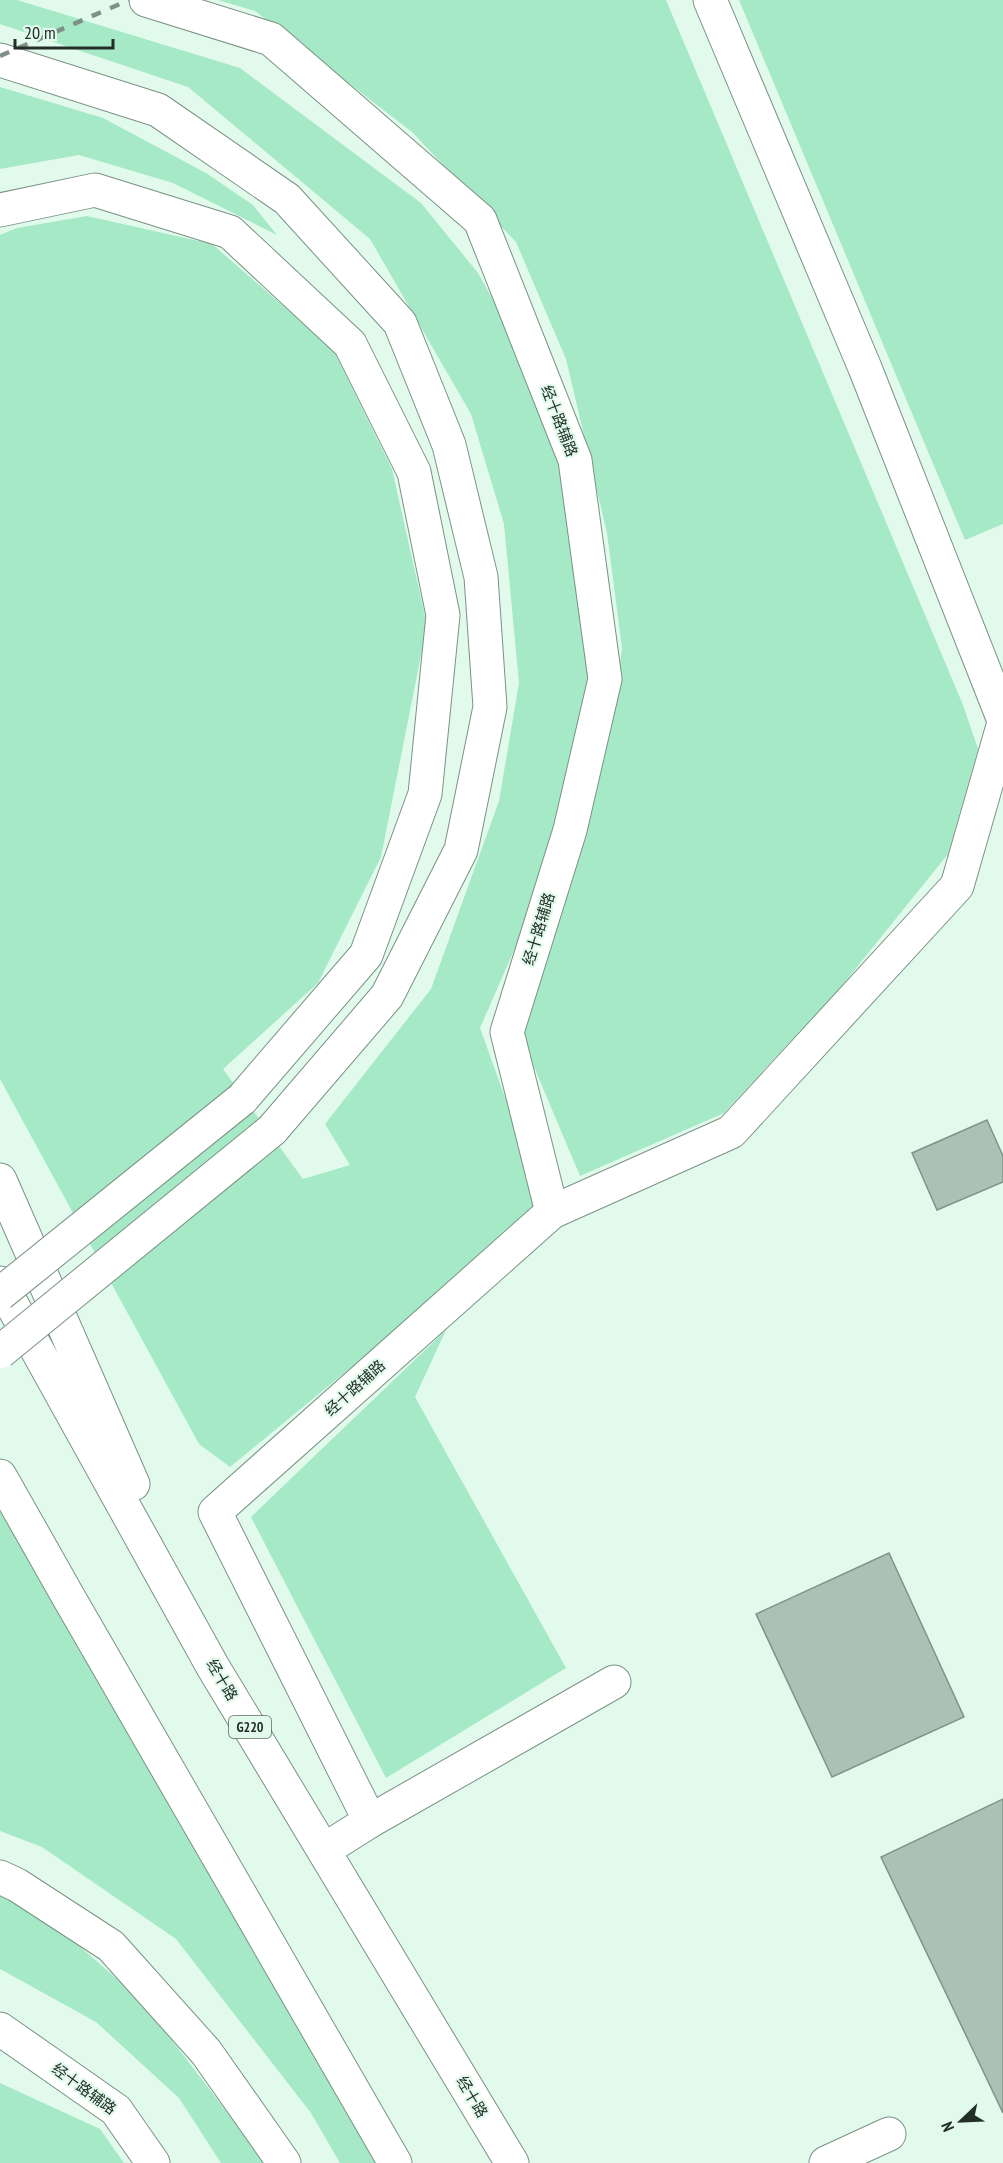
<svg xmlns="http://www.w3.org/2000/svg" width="1003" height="2163" viewBox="0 0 1003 2163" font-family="'PT Sans Narrow','Noto Sans SC',sans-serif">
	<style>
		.green { fill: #a5e9c6 }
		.building { fill: #aac2b5; stroke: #7d9488; stroke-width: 1.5 }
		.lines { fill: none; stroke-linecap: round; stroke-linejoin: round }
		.minor-casing { stroke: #7b9285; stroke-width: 35 }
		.major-casing { stroke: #7b9285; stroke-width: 35 }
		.highway-casing { stroke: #7b9285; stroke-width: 35 }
		.minor { stroke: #fff; stroke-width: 33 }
		.major { stroke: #fff; stroke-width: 33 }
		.highway { stroke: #fff; stroke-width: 33 }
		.rail { stroke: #7f9086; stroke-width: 4.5; stroke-dasharray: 10 10; stroke-linecap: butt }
		.highway-bridge-casing { stroke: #7b9285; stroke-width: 35; stroke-linecap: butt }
		.highway-bridge { stroke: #fff; stroke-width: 33 }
		.labels { text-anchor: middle; stroke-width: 4.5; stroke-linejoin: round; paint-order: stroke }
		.shield { fill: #e1faec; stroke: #5d6b63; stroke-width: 1.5 }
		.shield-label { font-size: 14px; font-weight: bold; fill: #242e28 }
		.street-label { font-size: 15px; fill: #242e28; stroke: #e1faec }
	</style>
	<rect width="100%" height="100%" fill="#e1faec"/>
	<!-- green -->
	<path class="green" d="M 0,0 L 17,0 L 240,68 L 421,203 L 478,273 L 532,369 L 565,476 L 592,697 L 536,900 L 480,1028 L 545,1208 L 230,1467 L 199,1444 L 0,1079 L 0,235 L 17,228 L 87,216 L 212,244 L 333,349 L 392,469 L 427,625 L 381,857 L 318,983 L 223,1069 L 303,1179 L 350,1165 L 325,1124 L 431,989 L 499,801 L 519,683 L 504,524 L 471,414 L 370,239 L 188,87 L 0,24 Z
		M 218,0 L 666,0 L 963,705 L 978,749 L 948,854 L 840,988 L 724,1113 L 580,1176 L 521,1036 L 615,704 L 622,648 L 607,533 L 566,359 L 516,242 L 412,132 L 255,11 Z
		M 739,0 L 1003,0 L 1003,524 L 965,540 Z
		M 0,87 L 103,118 L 206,173 L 253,205 L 277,235 L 173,183 L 79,155 L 0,169 Z
		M 446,1330 L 415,1397 L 566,1668 L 386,1778 L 251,1517 Z
		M 0,1496 L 379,2163 L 340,2163 L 311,2113 L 176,1939 L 42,1847 L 0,1831 Z
		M 0,1894 L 69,1937 L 141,2000 L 266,2163 L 221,2163 L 179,2098 L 96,2022 L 0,1969 Z
		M 0,2083 L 100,2129 L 124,2163 L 0,2163 Z"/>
	<!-- building -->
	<path class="building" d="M 987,1120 L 1003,1156 L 1003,1182 L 937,1210 L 912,1153 Z
		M 889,1553 L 964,1717 L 832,1777 L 756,1614 Z
		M 1003,1799 L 1003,2113 L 881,1857 Z"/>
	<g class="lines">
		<!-- minor casing -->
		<g class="minor-casing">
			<path id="minor" d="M 710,0 L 865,368 L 1003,718
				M 552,1212 L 731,1132 L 957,886 L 1003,726
				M 370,1821 L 614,1682
				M 826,2163 L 889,2134"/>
		</g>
		<!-- major casing -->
		<g class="major-casing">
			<path id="major" d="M 146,0 L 271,39 L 480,220 L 575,460 L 605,679 L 570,830 L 507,1032 L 552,1212 L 215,1512 L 370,1821 L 324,1850
				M 0,2029 L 116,2110 L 153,2163"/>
		</g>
		<!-- highway casing -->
		<g class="highway-casing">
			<path id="highway" d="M 0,60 L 158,110 L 287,199 L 400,323 L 449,445 L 481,577 L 490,707 L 461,850 L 387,996 L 272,1130
				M 0,210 L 95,190 L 230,232 L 350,344 L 414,472 L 443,615 L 425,794 L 366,955 L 242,1099
				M 0,1180 L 133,1484
				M 0,1283 L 213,1667 L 512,2163
				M 0,1476 L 69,1598 L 395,2163
				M 0,1877 L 17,1885 L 111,1946 L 206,2052 L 284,2163"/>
		</g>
		<!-- minor -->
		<use href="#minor" class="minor"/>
		<!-- major -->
		<use href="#major" class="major"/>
		<!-- highway -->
		<use href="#highway" class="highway"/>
		<!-- rail -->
		<path class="rail" d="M 0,56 L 129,0"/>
		<!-- highway-bridge casing -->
		<g class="highway-bridge-casing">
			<path id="highway-bridge" d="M 0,1294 L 242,1099
				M 0,1352 L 272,1130"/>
		</g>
		<!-- highway-bridge -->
		<use href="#highway-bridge" class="highway-bridge"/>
	</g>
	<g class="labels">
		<!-- shield labels -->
		<rect class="shield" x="229" y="1716" width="42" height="22" rx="4.5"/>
		<g class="shield-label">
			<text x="250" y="1732">G220</text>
		</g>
		<!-- street labels -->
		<g class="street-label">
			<text transform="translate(559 421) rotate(69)" y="5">经十路辅路</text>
			<text transform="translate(539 929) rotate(-73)" y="5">经十路辅路</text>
			<text transform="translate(355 1388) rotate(-42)" y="5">经十路辅路</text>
			<text transform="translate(222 1680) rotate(59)" y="5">经十路</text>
			<text transform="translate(84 2089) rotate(36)" y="5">经十路辅路</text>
			<text transform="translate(472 2097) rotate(59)" y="5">经十路</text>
		</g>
	</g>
	<!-- north arrow -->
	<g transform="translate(961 2121) rotate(247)" stroke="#e1faec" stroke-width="4.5" paint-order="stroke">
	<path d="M0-4.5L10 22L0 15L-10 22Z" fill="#242e28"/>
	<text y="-9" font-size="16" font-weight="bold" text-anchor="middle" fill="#242e28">N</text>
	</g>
	<!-- scale -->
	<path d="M15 39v9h98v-9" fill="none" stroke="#242e28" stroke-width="3"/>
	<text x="24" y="39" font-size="18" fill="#242e28" stroke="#e1faec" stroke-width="4.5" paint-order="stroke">20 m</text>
</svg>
